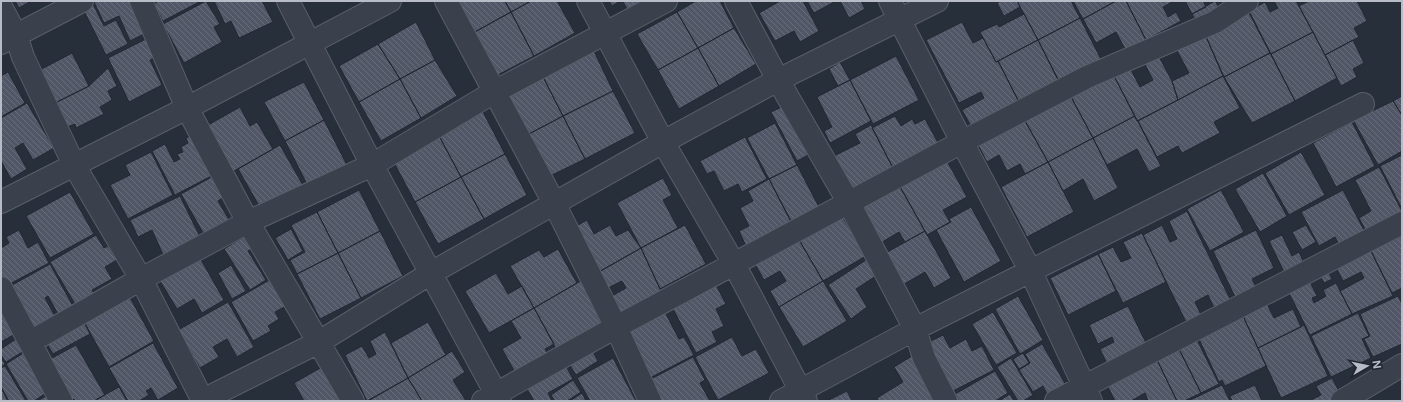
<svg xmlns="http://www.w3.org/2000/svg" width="1403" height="402" viewBox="0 0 1403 402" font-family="Inter,sans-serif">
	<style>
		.building { fill: url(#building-back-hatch); stroke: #222833 }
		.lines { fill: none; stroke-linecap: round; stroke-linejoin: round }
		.minor-casing { stroke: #595f6a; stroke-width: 24 }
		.minor { stroke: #3b414c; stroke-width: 22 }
	</style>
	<defs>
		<pattern id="building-back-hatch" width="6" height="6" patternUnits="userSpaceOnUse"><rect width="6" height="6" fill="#515766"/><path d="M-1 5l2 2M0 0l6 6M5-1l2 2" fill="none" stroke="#686d7a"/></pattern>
	</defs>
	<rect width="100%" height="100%" fill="#272f3b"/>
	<!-- building -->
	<path class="building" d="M 15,1 L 31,1 L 19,8 Z
		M 96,1 L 134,1 L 148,32 L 130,41 L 119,16 L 104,23 L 94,2 Z
		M 158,1 L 201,1 L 163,21 L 154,4 Z
		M 206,1 L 220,24 L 214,27 L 222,42 L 184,63 L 163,24 Z
		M 214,1 L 262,1 L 273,22 L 239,38 L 231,21 L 225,24 Z
		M 453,1 L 505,1 L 511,12 L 471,34 Z
		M 505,1 L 531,1 L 511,12 Z
		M 531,1 L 557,1 L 575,33 L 534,56 L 511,12 Z
		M 609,1 L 620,1 L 612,6 Z
		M 625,1 L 651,1 L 630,14 L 623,2 Z
		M 696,1 L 720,1 L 734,28 L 698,48 L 677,12 Z
		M 780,1 L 803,1 L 819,31 L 800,42 L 794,31 L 775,41 L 759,13 Z
		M 807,1 L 836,1 L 814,13 Z
		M 840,1 L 861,1 L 865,9 L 849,18 Z
		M 1001,1 L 1017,1 L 1020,7 L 1004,16 L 997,3 Z
		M 1017,1 L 1071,1 L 1080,18 L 1038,40 Z
		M 1073,1 L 1116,1 L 1083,19 Z
		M 1116,1 L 1126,1 L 1146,40 L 1126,51 L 1116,32 L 1096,43 L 1083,19 Z
		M 1126,1 L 1174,1 L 1163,7 L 1168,17 L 1176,12 L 1181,21 L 1146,40 Z
		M 1185,1 L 1203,1 L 1206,7 L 1192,14 Z
		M 1215,1 L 1222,13 L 1199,26 L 1192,14 Z
		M 1274,1 L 1296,1 L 1313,32 L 1271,54 L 1249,11 L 1265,2 L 1270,12 L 1278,8 Z
		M 1309,1 L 1357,1 L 1367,21 L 1354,28 L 1359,37 L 1325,55 L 1299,6 Z
		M 93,4 L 104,26 L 116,20 L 128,44 L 106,55 L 83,9 Z
		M 1247,9 L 1270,53 L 1224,77 L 1204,32 Z
		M 511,12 L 534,56 L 494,77 L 471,34 Z
		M 677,12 L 698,48 L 658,70 L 637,34 Z
		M 1024,14 L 1038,40 L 996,62 L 980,32 L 997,24 L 999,27 Z
		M 1080,18 L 1103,63 L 1061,85 L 1038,40 Z
		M 416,22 L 435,60 L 400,79 L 378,44 Z
		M 962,22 L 973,43 L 983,38 L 996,62 L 998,61 L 1019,102 L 972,128 L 962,110 L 984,98 L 981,92 L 959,103 L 926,40 Z
		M 734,28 L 756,64 L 719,86 L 698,48 Z
		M 1204,32 L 1223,76 L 1178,100 L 1172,81 L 1189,73 L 1175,47 Z
		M 1313,32 L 1337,78 L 1295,101 L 1271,54 Z
		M 150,37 L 159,56 L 150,60 L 162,85 L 129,102 L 108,58 Z
		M 1038,40 L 1059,82 L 1019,102 L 998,61 Z
		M 1353,40 L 1364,63 L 1353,69 L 1357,77 L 1341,86 L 1325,55 Z
		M 378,44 L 400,79 L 359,102 L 339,66 Z
		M 592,47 L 613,91 L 563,116 L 541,73 Z
		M 698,48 L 719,86 L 679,109 L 658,70 Z
		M 1155,49 L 1172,81 L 1178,100 L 1137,121 L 1112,72 L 1128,64 L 1140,87 L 1153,80 L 1141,57 Z
		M 72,53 L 89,86 L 55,103 L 38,71 Z
		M 1270,53 L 1295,101 L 1252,123 L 1224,77 Z
		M 896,56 L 919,100 L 873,124 L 850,80 Z
		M 435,60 L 457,96 L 421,118 L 400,79 Z
		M 840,62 L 850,80 L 838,86 L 829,69 Z
		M 108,68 L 117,86 L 108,91 L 112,100 L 100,107 L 104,114 L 76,128 L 75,124 L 67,127 L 55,103 L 89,86 Z
		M 8,72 L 25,103 L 1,117 L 1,76 Z
		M 1112,72 L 1135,116 L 1093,138 L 1070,95 Z
		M 541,73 L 563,116 L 525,136 L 502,92 Z
		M 1223,76 L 1240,108 L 1214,122 L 1220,133 L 1182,153 L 1178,146 L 1157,157 L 1138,121 Z
		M 400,79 L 421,118 L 381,141 L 359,102 Z
		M 850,80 L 871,121 L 830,143 L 824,131 L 832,127 L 817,97 Z
		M 304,82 L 324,120 L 285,141 L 264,102 Z
		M 613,91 L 635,133 L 585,159 L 563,116 Z
		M 1070,95 L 1093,138 L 1048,162 L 1024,119 Z
		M 1402,96 L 1402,115 L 1393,101 Z
		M 1393,101 L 1402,115 L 1402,151 L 1378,165 L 1353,120 Z
		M 27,103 L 54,148 L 33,160 L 23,143 L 15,148 L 27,169 L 11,179 L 1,161 L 1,118 Z
		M 786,105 L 810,154 L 797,161 L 771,112 Z
		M 240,107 L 250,126 L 257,122 L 273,149 L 227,175 L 201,129 Z
		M 482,110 L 505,154 L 461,177 L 438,134 Z
		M 563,116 L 585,159 L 546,178 L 525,136 Z
		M 895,116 L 901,126 L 912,119 L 915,124 L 925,119 L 941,148 L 895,172 L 872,128 Z
		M 1135,116 L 1161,166 L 1149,172 L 1137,149 L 1107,165 L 1093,138 Z
		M 1024,119 L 1048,162 L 1025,174 L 1020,164 L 1007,171 L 999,155 L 987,162 L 977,143 Z
		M 324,120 L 349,169 L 310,190 L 285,141 Z
		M 1352,122 L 1375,166 L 1336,187 L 1313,143 Z
		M 775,123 L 797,165 L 769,179 L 747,138 Z
		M 871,125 L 895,172 L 853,194 L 834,156 L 860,143 L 855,134 Z
		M 198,132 L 219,172 L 175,195 L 152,151 L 165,144 L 174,162 L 180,159 L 177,154 L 183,152 L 181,147 L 188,143 L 186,138 Z
		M 438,134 L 461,177 L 415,202 L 392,159 Z
		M 745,137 L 767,179 L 742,192 L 738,184 L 724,191 L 714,171 L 707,174 L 700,161 Z
		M 1093,138 L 1118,188 L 1094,201 L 1083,179 L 1063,191 L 1048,162 Z
		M 280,145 L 304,187 L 262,211 L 238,169 Z
		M 151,152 L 173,195 L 128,219 L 110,185 L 130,175 L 125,165 Z
		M 1301,152 L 1325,195 L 1289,215 L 1265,173 Z
		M 505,154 L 527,195 L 484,219 L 461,177 Z
		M 1402,155 L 1402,209 L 1380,166 Z
		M 947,161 L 967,197 L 943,210 L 950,222 L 927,235 L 900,187 Z
		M 1048,162 L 1074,212 L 1027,237 L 1001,187 Z
		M 797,165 L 819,207 L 791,221 L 769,179 Z
		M 1379,167 L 1402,211 L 1366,231 L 1359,218 L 1371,211 L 1355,180 Z
		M 1263,173 L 1287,216 L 1260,232 L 1235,189 Z
		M 217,174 L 229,194 L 218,201 L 231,223 L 206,238 L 181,194 Z
		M 461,177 L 484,219 L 438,244 L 415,202 Z
		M 663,178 L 672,195 L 663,200 L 678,228 L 641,248 L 617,203 Z
		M 769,179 L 792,224 L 747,248 L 739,231 L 749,226 L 740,208 L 753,201 L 748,191 Z
		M 898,183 L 925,231 L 905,242 L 899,232 L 879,244 L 858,205 Z
		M 359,190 L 380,231 L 338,253 L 317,212 Z
		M 1221,190 L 1244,232 L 1210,251 L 1187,209 Z
		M 1343,190 L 1368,238 L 1343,251 L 1335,237 L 1319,246 L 1301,212 Z
		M 70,192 L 94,234 L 50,258 L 26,216 Z
		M 180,196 L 202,241 L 165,259 L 152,230 L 138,237 L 130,220 Z
		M 971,207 L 1001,261 L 964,282 L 936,230 L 951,222 L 949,219 Z
		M 1187,211 L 1232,303 L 1216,312 L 1208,295 L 1195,302 L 1203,319 L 1188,326 L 1143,235 L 1162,225 L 1170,242 L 1177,239 L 1169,221 Z
		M 317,212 L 338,253 L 297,274 L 290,260 L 305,252 L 291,225 Z
		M 840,213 L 866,256 L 823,281 L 798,238 Z
		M 587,220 L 594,234 L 610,225 L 616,236 L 628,230 L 641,248 L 597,273 L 573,228 Z
		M 685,225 L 706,264 L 660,289 L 641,248 Z
		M 1306,225 L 1316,242 L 1302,250 L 1292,232 Z
		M 291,229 L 303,251 L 288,260 L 275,238 Z
		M 19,230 L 28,248 L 38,242 L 49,263 L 4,287 L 1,282 L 1,248 L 9,243 L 6,237 Z
		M 1256,230 L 1274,268 L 1252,279 L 1258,291 L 1237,301 L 1213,251 Z
		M 380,231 L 403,276 L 361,298 L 338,253 Z
		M 925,231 L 951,278 L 934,288 L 925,272 L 899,287 L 882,255 Z
		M 250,233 L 257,245 L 248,251 L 266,280 L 250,290 L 224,249 Z
		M 1142,233 L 1166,282 L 1123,303 L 1098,254 L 1113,247 L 1121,262 L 1131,258 L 1123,242 Z
		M 96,235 L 104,248 L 108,246 L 117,260 L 105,267 L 112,279 L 92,290 L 97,298 L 78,309 L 50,262 Z
		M 1282,235 L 1292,256 L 1299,252 L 1306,267 L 1286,276 L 1269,241 Z
		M 1402,236 L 1402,288 L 1392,293 L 1371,251 Z
		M 798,238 L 823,281 L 779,307 L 770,291 L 786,281 L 780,271 L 764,280 L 755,264 Z
		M 641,248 L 662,293 L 620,316 L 610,297 L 626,288 L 622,281 L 606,289 L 597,273 Z
		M 558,249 L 577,283 L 534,308 L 510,266 L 539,250 L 544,257 Z
		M 1371,251 L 1393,296 L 1352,314 L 1340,291 L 1364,278 L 1361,272 L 1343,281 L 1337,269 Z
		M 338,253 L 361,298 L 320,319 L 297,274 Z
		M 1098,254 L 1116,291 L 1068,315 L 1050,278 Z
		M 200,258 L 224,300 L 202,313 L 194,299 L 177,309 L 160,281 Z
		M 866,260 L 876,276 L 856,289 L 867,307 L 851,319 L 828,285 Z
		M 50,264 L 74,308 L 59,316 L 48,296 L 45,298 L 56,318 L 30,333 L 5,289 Z
		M 231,265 L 246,291 L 232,299 L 218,273 Z
		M 1328,271 L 1332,279 L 1324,283 L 1320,275 Z
		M 496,273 L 508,294 L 522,286 L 534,308 L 489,333 L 465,291 Z
		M 273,278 L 288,305 L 275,312 L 279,319 L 268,326 L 271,331 L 253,341 L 231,302 Z
		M 584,279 L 609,323 L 558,352 L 534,308 Z
		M 1309,280 L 1317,296 L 1312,298 L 1314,303 L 1326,296 L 1323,290 L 1336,283 L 1352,314 L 1310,335 L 1288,291 Z
		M 823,281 L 847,321 L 803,347 L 779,307 Z
		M 716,285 L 726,304 L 716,309 L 724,326 L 712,332 L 717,342 L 696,353 L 672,307 Z
		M 128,294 L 154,341 L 109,367 L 82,318 Z
		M 1018,296 L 1043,340 L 1020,354 L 995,309 Z
		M 1398,296 L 1402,304 L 1402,344 L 1373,357 L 1364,339 L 1370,336 L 1360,314 Z
		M 228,302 L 254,347 L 237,357 L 227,339 L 213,347 L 219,357 L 200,368 L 178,330 Z
		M 1267,304 L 1274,318 L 1293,309 L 1301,327 L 1258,348 L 1243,316 Z
		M 1128,306 L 1148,347 L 1108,366 L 1100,349 L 1114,342 L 1112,337 L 1098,344 L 1089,325 Z
		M 534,308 L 554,344 L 545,349 L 549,356 L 516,374 L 502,349 L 521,338 L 511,321 Z
		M 1,309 L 15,334 L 1,342 Z
		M 665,312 L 679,339 L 684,337 L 694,355 L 648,379 L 624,333 Z
		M 993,312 L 1017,353 L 996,365 L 972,324 Z
		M 1358,313 L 1369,336 L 1362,339 L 1371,358 L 1331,377 L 1311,336 Z
		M 1243,316 L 1266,366 L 1225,386 L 1222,380 L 1219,382 L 1198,337 Z
		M 82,318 L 90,334 L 53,354 L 43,337 Z
		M 428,322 L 446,355 L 408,378 L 391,343 Z
		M 1304,325 L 1328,376 L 1281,398 L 1258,348 Z
		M 385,332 L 408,378 L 367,401 L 345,355 L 362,346 L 369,358 L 376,354 L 370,341 Z
		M 943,335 L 950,348 L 966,339 L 972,351 L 982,346 L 994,370 L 949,393 L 925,344 Z
		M 732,337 L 742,356 L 756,349 L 769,373 L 718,400 L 695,357 Z
		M 16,339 L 24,351 L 6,362 L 1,355 L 1,349 Z
		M 1197,340 L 1219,384 L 1201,393 L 1179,349 Z
		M 153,343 L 178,388 L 158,400 L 151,388 L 146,391 L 149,395 L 139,401 L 128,401 L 109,368 Z
		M 1042,344 L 1066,385 L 1048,396 L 1043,386 L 1033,392 L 1019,370 L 1030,363 L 1025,354 Z
		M 76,345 L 105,395 L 94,401 L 76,401 L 74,399 L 71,401 L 43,363 Z
		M 591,348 L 598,361 L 576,375 L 568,362 Z
		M 1179,349 L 1201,393 L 1184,401 L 1177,401 L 1157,360 Z
		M 452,351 L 465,372 L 453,380 L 466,401 L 422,401 L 408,378 Z
		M 25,352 L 49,391 L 34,401 L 28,401 L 6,364 Z
		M 1023,353 L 1029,363 L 1019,369 L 1013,359 Z
		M 912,356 L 937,398 L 933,401 L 879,401 L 877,398 L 903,382 L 894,367 Z
		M 693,357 L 705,380 L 700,383 L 710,401 L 659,401 L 649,380 Z
		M 1,358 L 5,364 L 1,367 Z
		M 613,358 L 636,401 L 590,401 L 577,378 Z
		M 1011,358 L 1033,395 L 1023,401 L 1018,401 L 997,367 Z
		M 1157,360 L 1177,401 L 1148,401 L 1145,393 L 1131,401 L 1115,401 L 1107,385 Z
		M 5,366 L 26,401 L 9,401 L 1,387 L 1,368 Z
		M 566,366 L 573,379 L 548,393 L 552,401 L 534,401 L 526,387 Z
		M 322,367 L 341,401 L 304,401 L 294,383 Z
		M 995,371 L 1008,393 L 995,401 L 952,401 L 950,397 Z
		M 408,378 L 422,401 L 368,401 Z
		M 1332,378 L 1343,399 L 1339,401 L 1309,401 L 1321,395 L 1316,386 Z
		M 573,380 L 581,392 L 567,401 L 555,401 L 551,395 Z
		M 1222,385 L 1230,401 L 1188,401 Z
		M 1255,385 L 1262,401 L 1232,401 L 1230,396 Z
		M 119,387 L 127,401 L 98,401 L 97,399 Z
		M 1,388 L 8,401 L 1,401 Z
		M 847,391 L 852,401 L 827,401 Z
		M 582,393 L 586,401 L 570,401 Z
		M 50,394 L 53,401 L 37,401 Z
		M 1010,394 L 1014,401 L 999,401 Z"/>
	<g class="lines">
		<!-- minor casing -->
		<g class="minor-casing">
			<path id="minor" d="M 141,1 L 187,108 L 248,222 L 353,401
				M 288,1 L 372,165 L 500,401
				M 446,1 L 554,203 L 616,327 L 650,401
				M 588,1 L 663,142 L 734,264 L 806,401
				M 736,1 L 778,80 L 849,203 L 915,329 L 924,358 L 946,401
				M 890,1 L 962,142 L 1031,272 L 1091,401
				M 1,7 L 16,35 L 23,57 L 74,165 L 141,279 L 203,401
				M 1,43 L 82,1
				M 1,202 L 187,108 L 390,1
				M 1,288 L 61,401
				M 30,342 L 141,279 L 248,222 L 372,165 L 494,92 L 666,1
				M 201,401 L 319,342 L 431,273 L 663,142 L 778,80 L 937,1
				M 483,401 L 616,327 L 962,142 L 1087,77 L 1215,22 L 1247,1
				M 781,401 L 915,329 L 1363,104
				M 1056,401 L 1402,223
				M 1342,401 L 1402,365"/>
		</g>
		<!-- minor -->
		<use href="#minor" class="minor"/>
	</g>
	<!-- border -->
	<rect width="1403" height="402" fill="none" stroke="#b7bcc7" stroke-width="4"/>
	<!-- north arrow -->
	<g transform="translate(1367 366) rotate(81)" stroke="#202631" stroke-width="3" paint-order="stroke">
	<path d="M0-3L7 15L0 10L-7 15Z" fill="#b7bcc7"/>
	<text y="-6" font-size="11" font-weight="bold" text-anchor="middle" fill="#b7bcc7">N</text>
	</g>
</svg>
